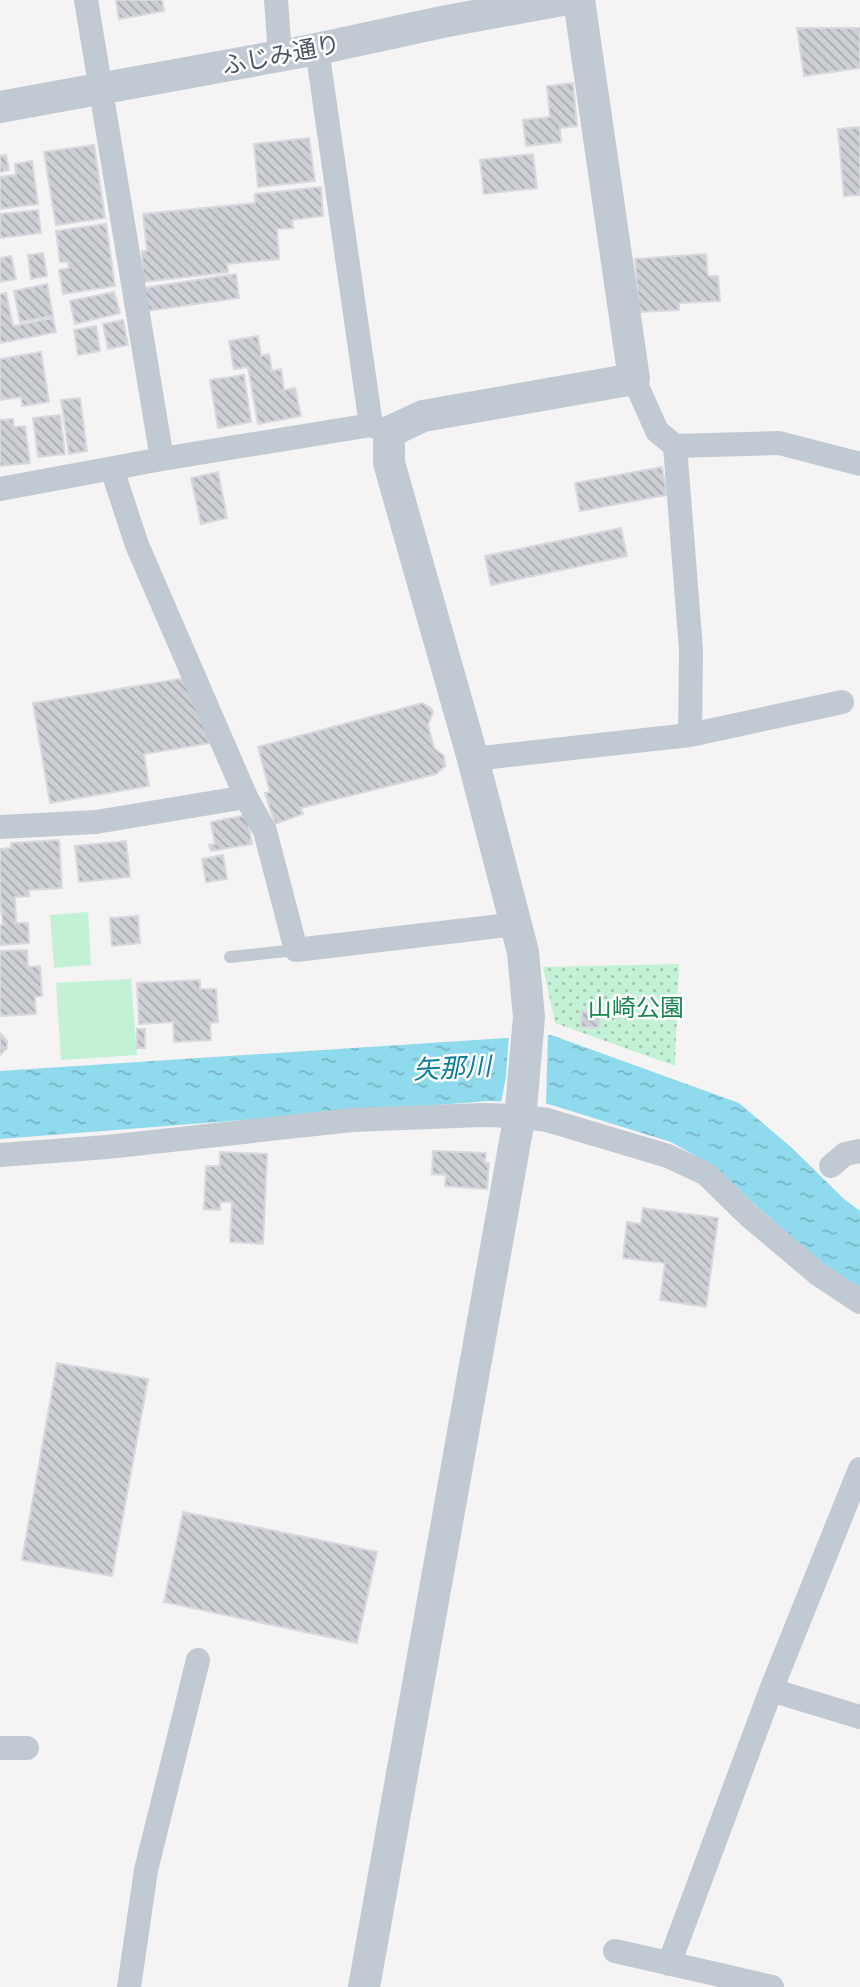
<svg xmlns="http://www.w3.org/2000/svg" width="860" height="1987" viewBox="0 0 860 1987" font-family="Manrope,'Noto Sans JP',sans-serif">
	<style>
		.grass { fill: url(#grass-dots) }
		.garden { fill: #c3f1d5 }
		.water { fill: url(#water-ripples) }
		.pier { fill: #f5f3f3 }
		.building { fill: url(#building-back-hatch); stroke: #d7d9de; stroke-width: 2 }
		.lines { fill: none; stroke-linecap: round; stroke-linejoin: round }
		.service { stroke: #c1cad2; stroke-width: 12 }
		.minor { stroke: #c1cad2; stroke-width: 24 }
		.tertiary { stroke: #c1cad2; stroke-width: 32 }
		.labels { text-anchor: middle; stroke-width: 5; stroke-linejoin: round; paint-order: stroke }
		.street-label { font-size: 24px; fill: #4a5661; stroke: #fff }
		.park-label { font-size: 24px; fill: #17864f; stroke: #fff }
		.water-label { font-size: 26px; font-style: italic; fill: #0c7c9b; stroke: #fff }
	</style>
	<defs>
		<pattern id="grass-dots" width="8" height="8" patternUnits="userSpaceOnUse" patternTransform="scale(1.75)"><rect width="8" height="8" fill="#c3f1d5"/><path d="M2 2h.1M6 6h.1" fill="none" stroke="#a0c6b0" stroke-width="1.8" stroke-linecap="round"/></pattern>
		<pattern id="water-ripples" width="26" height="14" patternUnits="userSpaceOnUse" patternTransform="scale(1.75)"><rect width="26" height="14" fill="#90daee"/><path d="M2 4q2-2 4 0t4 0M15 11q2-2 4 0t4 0" fill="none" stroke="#78b4c4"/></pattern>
		<pattern id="building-back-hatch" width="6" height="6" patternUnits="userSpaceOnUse" patternTransform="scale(1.75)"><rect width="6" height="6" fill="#cdcfd5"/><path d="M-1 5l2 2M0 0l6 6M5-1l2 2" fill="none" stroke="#a8abb0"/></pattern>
	</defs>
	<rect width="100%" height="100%" fill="#f5f3f3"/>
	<!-- grass -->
	<path class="grass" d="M 679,964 L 675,1066 L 555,1023 L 543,967 Z"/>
	<!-- garden -->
	<path class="garden" d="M 88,912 L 91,965 L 54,968 L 50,915 Z
		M 131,979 L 137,1055 L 61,1060 L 56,983 Z"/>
	<!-- water -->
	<path class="water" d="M 551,1035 L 739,1103 L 792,1148 L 844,1199 L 860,1211 L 860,1288 L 822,1263 L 754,1204 L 715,1167 L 671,1142 L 545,1103 L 489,1101 L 0,1139 L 0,1071 Z"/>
	<!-- pier -->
	<path class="pier" d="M 548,1031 L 546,1105 L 501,1103 L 506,1076 L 509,1034 Z"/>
	<!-- building -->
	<path class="building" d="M 116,0 L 162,0 L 164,11 L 119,19 Z
		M 797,28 L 860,28 L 860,68 L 804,76 Z
		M 573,83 L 577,126 L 560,128 L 561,142 L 526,146 L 523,120 L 550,117 L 547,86 Z
		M 860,127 L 860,195 L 844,196 L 838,129 Z
		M 309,138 L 315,181 L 258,187 L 254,144 Z
		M 94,145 L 105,218 L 56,225 L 44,152 Z
		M 533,154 L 537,188 L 484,194 L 480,160 Z
		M 6,155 L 9,170 L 0,172 L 0,156 Z
		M 32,161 L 38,204 L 0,209 L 0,177 L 16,175 L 15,164 Z
		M 321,187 L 323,216 L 292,220 L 293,228 L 277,229 L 279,259 L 227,264 L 228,272 L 143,282 L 142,251 L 147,251 L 143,214 L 255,203 L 255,194 Z
		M 38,210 L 41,233 L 0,238 L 0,214 Z
		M 106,224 L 115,286 L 63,294 L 59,270 L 69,268 L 68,262 L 60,262 L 56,231 Z
		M 43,253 L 47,276 L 31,279 L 28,255 Z
		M 706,254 L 708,276 L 718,276 L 720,301 L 679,303 L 679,310 L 639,312 L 635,259 Z
		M 11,256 L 16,279 L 0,282 L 0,258 Z
		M 236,274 L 239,298 L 146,311 L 143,288 Z
		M 47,284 L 53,316 L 20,322 L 14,291 Z
		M 114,292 L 120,313 L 75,324 L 70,301 Z
		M 6,293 L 13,326 L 53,318 L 56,332 L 0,343 L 0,294 Z
		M 123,320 L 128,345 L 108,349 L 103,324 Z
		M 96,326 L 100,351 L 78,355 L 74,330 Z
		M 258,336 L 261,356 L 269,354 L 272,371 L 281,369 L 284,390 L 295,388 L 301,416 L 258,424 L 248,367 L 234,369 L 229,341 Z
		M 41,352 L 49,402 L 22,406 L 21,397 L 0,400 L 0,359 Z
		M 244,375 L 251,422 L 218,428 L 210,380 Z
		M 80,398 L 87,451 L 69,454 L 61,400 Z
		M 60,415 L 65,454 L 38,457 L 33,418 Z
		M 13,419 L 14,427 L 25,426 L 30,463 L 0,466 L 0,420 Z
		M 662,467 L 667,495 L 580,511 L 575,483 Z
		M 218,472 L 227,518 L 201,524 L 191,478 Z
		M 621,528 L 627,556 L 491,585 L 485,556 Z
		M 185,678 L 211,743 L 144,754 L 149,786 L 50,803 L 33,703 Z
		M 422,703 L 431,708 L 433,712 L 428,725 L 434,748 L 444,756 L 445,766 L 436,774 L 301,808 L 303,814 L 275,824 L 265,793 L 270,792 L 258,747 Z
		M 247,815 L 252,844 L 211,851 L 209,845 L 215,844 L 211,822 Z
		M 59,840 L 62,888 L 29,890 L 29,896 L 15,897 L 16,923 L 28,923 L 29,943 L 0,945 L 0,925 L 3,925 L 0,898 L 0,849 L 11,848 L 11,843 Z
		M 126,841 L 130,877 L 79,882 L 75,846 Z
		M 223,855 L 227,879 L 206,882 L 202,859 Z
		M 138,916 L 140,943 L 112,946 L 110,918 Z
		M 27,950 L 28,967 L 40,966 L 42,996 L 35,997 L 36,1014 L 0,1016 L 0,951 Z
		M 200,980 L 200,989 L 216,989 L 218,1022 L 210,1023 L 211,1040 L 174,1042 L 173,1022 L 139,1024 L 137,983 Z
		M 582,1011 L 600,1013 L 599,1028 L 581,1027 Z
		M 137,1029 L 145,1029 L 145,1048 L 137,1048 Z
		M 0,1033 L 7,1041 L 7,1048 L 0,1055 Z
		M 433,1151 L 486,1153 L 485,1163 L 489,1163 L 487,1189 L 445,1186 L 446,1175 L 432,1174 Z
		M 220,1152 L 267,1154 L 263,1244 L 230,1242 L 232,1202 L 220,1202 L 220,1210 L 204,1209 L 206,1166 L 220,1166 Z
		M 643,1208 L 718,1218 L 706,1307 L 660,1300 L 665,1263 L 623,1258 L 627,1222 L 641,1224 Z
		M 57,1363 L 148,1379 L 112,1576 L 22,1560 Z
		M 183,1512 L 377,1552 L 357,1643 L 164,1602 Z"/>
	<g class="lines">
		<!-- service -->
		<path class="service" d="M 230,957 L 296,950"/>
		<!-- minor -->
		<path class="minor" d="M 86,0 L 162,459
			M 276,0 L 280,55
			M 317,49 L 371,425
			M 634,379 L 657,431 L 675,446 L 779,443 L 860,464
			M 675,446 L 691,650 L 690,735
			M 112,469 L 137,545 L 246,797 L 265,831 L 296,950 L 516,924
			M 0,489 L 162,459 L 371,425 L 389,432
			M 473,759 L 690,735 L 842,702
			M 0,827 L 96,822 L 246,797
			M 0,1155 L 107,1147 L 352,1120 L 482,1115 L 519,1116 L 547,1120 L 668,1156 L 706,1174 L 749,1216 L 818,1274 L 860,1302
			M 831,1166 L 845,1154 L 860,1151
			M 771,1690 L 860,1717
			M 0,1748 L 27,1748
			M 615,1951 L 772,1987
			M 669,1964 L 771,1690 L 860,1469
			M 129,1987 L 146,1870 L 198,1660"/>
		<!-- tertiary -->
		<path class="tertiary" d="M 0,107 L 317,49 L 447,21 L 562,0
			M 364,1987 L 521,1108 L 529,1017 L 523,952 L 473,759 L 389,463 L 389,432 L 423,416 L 634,379 L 579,0"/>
	</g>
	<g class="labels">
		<!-- street labels -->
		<g class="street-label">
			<text transform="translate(281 55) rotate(-11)" y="8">ふじみ通り</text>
		</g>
		<!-- park labels -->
		<g class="park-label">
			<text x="636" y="1016">山崎公園</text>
		</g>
		<!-- water labels -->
		<g class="water-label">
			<text transform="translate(452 1068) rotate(-3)" y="9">矢那川</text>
		</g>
	</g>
</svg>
